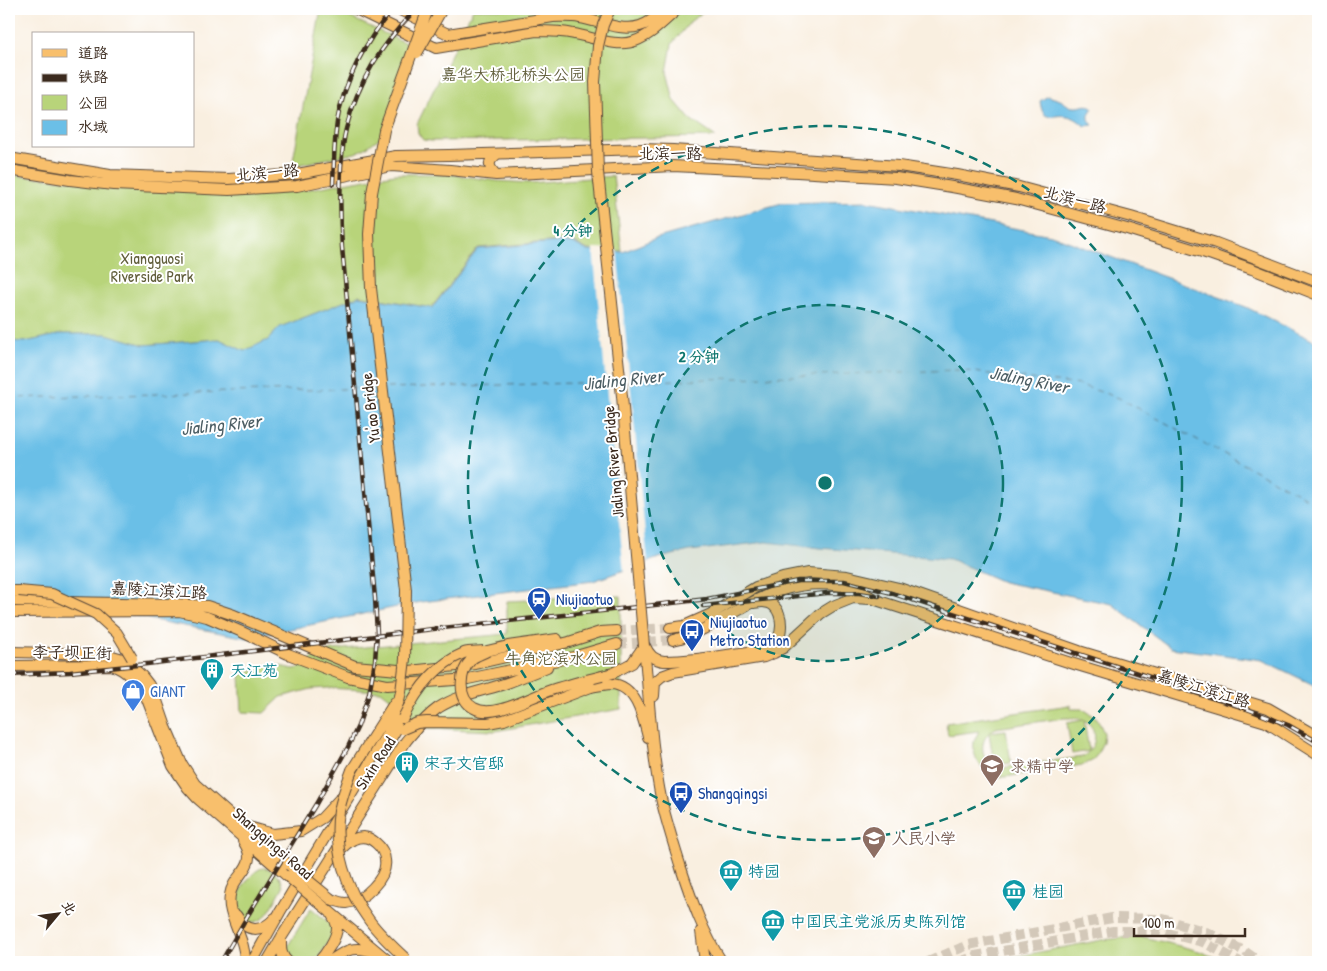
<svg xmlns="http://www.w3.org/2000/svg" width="1327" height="971" viewBox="0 0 1327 971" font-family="'Patrick Hand','LXGW WenKai TC',sans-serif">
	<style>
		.green { fill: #b8d47a; stroke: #7a7f4c; fill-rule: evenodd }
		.water { fill: #6bbfe7; stroke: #537482 }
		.pier { fill: #f9efe0 }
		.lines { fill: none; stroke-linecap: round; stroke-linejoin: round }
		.ferry { stroke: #4c5e64; stroke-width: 1; stroke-dasharray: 6 5; stroke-linecap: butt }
		.major-tunnel { stroke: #d3c8b9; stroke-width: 10; stroke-dasharray: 10 5; stroke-linecap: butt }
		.major-casing { stroke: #58483b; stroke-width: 12 }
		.major { stroke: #f8bf6c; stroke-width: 10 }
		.rail-casing { stroke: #3b2a1e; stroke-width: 4.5 }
		.rail { stroke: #fff; stroke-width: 2.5; stroke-dasharray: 8; stroke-linecap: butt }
		.major-bridge-casing { stroke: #58483b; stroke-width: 12; stroke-linecap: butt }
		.major-bridge { stroke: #f8bf6c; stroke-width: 10 }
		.ring { fill: none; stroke: #0f766e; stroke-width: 2.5; stroke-dasharray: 9 6 }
		.labels { text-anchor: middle; stroke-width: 4; stroke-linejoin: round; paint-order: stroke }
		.park-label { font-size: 16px; fill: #605d3a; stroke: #fff }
		.street-label { font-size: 16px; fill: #3b2a1e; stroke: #fff }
		.transit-label { font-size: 16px; fill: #164399; stroke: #fff; text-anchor: start }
		.culture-label { font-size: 16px; fill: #0d838f; stroke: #fff; text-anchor: start }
		.shop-label { font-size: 16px; fill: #366cbe; stroke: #fff; text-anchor: start }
		.education-label { font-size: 16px; fill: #785e54; stroke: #fff; text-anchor: start }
		.water-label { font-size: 18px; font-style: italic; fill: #4c5e64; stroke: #fff }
		.centre { fill: #0f766e; stroke: #fff; stroke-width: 2.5 }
		.ring-label { font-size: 15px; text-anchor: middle; font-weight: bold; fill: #0f766e; stroke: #fff; stroke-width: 4; stroke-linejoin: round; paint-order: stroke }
	</style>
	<rect width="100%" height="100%" fill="#fff"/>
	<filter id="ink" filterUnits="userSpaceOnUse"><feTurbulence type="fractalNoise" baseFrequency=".02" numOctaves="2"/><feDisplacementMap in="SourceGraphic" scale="10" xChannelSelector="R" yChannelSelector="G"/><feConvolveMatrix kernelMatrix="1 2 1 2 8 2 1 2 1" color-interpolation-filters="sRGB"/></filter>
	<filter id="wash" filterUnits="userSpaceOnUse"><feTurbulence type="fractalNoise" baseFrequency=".0096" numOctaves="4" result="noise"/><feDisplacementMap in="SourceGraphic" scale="20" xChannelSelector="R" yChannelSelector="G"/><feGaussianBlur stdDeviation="1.12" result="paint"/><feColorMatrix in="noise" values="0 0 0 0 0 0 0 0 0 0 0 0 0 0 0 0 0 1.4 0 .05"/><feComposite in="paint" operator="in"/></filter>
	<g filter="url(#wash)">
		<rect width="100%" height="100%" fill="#f9efe0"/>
		<!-- green -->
		<path class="green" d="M 321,9 L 332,9 L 412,46 L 385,134 L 364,149 L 355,153 L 292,166 Z
			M 473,9 L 707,9 L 691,21 L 672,44 L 667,72 L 674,100 L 690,119 L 716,137 L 431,141 L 423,140 L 418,133 L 417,124 Z
			M 395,174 L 448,174 L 497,181 L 530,183 L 613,176 L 622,251 L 588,250 L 575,243 L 558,241 L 478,248 L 431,308 L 358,295 L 359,296 L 280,327 L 268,340 L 244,351 L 219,339 L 144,345 L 106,334 L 62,334 L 25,342 L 9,341 L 9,175 L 228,194 L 298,191 Z
			M 621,596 L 621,709 L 495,731 L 425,728 L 408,719 L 390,698 L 381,691 L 328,688 L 311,689 L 281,697 L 264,713 L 242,712 L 240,675 L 270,664 L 294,669 L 299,668 L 315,656 L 333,650 L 507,634 L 507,601 Z
			M 1070,705 L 1071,709 L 1083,709 L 1097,718 L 1104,733 L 1103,742 L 1096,756 L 1092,761 L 1082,765 L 1005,777 C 987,777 971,761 974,742 C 975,738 977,735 979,731 L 948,735 L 946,723 ZM 1064,718 L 1079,718 L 1083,720 L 1067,723 L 1072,754 L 1089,751 L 1084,720 C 1100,730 1097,748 1082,757 L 1000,768 C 983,764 977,745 989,733 L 994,765 L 1011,763 L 1006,730 L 990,732 L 996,728 Z
			M 265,868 C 274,870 282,877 283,887 C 278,895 270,914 262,919 C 251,927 237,917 236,906 C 235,896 250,874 258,870 C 261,868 262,868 265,868 Z
			M 311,908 L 332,925 L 333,934 L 319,957 L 304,962 L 293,958 L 287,950 L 289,944 Z
			M 1140,936 L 1199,951 L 1226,962 L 987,962 L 1102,940 Z"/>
		<!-- water -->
		<path class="water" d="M 1048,96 C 1052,98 1056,98 1060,100 C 1065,102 1068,107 1074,107 C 1082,108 1086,102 1093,108 C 1088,114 1087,119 1093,125 L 1085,126 C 1079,121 1074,117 1067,116 C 1053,113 1043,125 1040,101 Z
			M 867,201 L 1051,235 L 1246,307 L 1318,343 L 1318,687 L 1262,660 L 1171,648 L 1112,604 L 1003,582 L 950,559 L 820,548 L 766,542 L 690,551 L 659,558 L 593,581 L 421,602 L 247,638 L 153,620 L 9,585 L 9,341 L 25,342 L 62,334 L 106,334 L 144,345 L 219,339 L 244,351 L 268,340 L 280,327 L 359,296 L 432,308 L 478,249 L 557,242 L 575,244 L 588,251 L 623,252 L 654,239 L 782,203 Z"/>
		<!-- pier -->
		<path class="pier" d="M 593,248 L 617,249 L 648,564 L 624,573 Z"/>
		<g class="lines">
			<!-- ferry -->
			<path class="ferry" d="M 624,382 L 957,370 L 1080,385 L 1119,398 L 1318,504
				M 387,388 L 615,382
				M 9,398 L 378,388"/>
		</g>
	</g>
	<g filter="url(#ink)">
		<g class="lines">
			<!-- major-tunnel -->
			<path class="major-tunnel" d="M 616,631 L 670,628
				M 617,644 L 673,640
				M 928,962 L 968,945 L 1112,918 L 1163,919 L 1206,932 L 1244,951 L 1260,962
				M 960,962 L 975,956 L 1113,931 L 1159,931 L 1203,942 L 1240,962"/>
			<!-- major casing -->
			<g class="major-casing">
				<path id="major" d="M 356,9 L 436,48 L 536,31 C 549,31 561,31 574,34 C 592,37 618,48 635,41 C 652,35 665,20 678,9
					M 398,9 L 448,34 L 553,17 C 562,17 570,16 580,18 C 599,21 621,32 640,26 C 650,23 659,15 666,9
					M 9,158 L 110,175 L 229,179 L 297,174 L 396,156 L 449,155 L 643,149 L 673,150 L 899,166 L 957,175 L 1019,187 L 1131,217 L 1216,243 L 1318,282
					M 9,170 L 70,180 L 113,185 L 229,190 L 297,186 L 391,166 L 450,170 L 496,175 L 673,166 L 797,172 L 896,178 L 952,187 L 1016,199 L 1127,229 L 1212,255 L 1252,269 L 1318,295
					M 496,175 C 488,166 487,162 497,154
					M 9,591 L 19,591
					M 9,601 L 176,604 L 207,606 L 234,615 L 355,666 L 409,671 L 476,664 L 569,642 L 600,632 L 616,631
					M 9,612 L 179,611 L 207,617 L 242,632 L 288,654 L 348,677 L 387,685 L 468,679 L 573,657 L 617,644
					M 670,628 L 684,626 L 711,614 L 756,587 L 783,578 L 808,573 L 847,576 L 899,588 L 1079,651 L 1268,708 L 1318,737
					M 673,640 C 702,633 723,618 749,604 C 781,586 819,578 856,590 C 863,592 869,596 876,600 L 1074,664 L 1266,722 L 1318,755
					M 644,646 C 649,696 651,748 661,798 C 666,821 674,845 681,868 C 692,901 703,933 722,962
					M 645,646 C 649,655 654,660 664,661 C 690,661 716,657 741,653 C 751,651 762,651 771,646 C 784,638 784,615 773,605 C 767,601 761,602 754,603
					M 487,651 L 508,646 L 557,639
					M 9,652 L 58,653 L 109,655 L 123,659 L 142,676 L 149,685 L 156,698 L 166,727 L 182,764 L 195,784 L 240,824 L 289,865
					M 9,666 L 112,665 C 126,670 137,682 145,694 L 173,766 L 188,788 L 197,798 L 287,876
					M 602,676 L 613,673 L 632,663 L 644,646
					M 591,687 C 598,686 605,684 611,684 C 636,685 643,717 648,737
					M 654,696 L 655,682 L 662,676 L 673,672 L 764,657 L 774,653 L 783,648 L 820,614 L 833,606 L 853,598 L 870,599
					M 390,740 L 403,718
					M 352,770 L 395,702
					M 245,826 L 273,834 L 301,831 L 322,818 L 345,793
					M 243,841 C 261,867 233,873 230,895 C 226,916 246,938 245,962
					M 331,899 C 336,901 341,903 346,903 C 363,902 388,877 385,860 C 385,854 381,847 376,843 C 364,832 352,838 342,848
					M 323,906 L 390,962
					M 236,915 C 247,933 261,933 275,918
					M 701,931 L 705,962
					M 281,938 C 281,948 280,955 288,962
					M 252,962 L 280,912 L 387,734 L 395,716 L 401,692
					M 267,962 L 281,938 L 406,741 C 416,729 425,717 438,708 C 460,694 484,691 507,683 C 521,678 534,672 547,667
					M 318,962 C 325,955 338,937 337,926 C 336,922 334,918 332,915
					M 329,962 C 346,949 355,945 376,953"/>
			</g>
			<!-- major -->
			<use href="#major" class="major"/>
			<!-- rail casing -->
			<g class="rail-casing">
				<path id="rail" d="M 333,184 C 334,163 334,143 337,122 C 344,81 366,40 393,9
					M 703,606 L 827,593 L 859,593 L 879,596
					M 9,675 L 70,672 L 147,664 L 433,629 L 611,610 L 707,599 L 798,581 L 844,581 L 888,592 L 1242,707 L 1288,725 L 1318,742
					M 221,962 L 248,915 L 316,804 L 348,747 L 358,726 L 369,694 L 375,661 L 377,633 L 375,598 L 342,247 C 340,220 340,193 341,167 C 342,154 343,141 346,129 C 358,81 382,44 416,9"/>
			</g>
			<!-- rail -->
			<use href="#rail" class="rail"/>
			<!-- major-bridge casing -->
			<g class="major-bridge-casing">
				<path id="major-bridge" d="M 610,9 L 603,25 L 598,46 L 595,82 L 598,172 L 622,396 L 644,646
					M 417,53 L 442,9
					M 19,591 L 52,594 L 96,614 L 117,633 L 132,658
					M 487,651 C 482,654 474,656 471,660 C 459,672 457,699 474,708 C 494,720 533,695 554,689 C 570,684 586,680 602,676
					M 401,692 L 405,659 L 406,590 L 371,288 L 369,234 L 372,193 L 384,130 L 428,9
					M 403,718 C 416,691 435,665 464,653 C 470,651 478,652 484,651
					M 403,729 L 417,723 L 427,722 L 488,723 L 504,720 L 591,687
					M 352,770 C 347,783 342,797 339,811 C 333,849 346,889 369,920 C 379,934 393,947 406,959
					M 289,865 L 331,899
					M 287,876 L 323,906"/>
			</g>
			<!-- major-bridge -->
			<use href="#major-bridge" class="major-bridge"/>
		</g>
	</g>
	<!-- distance rings -->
	<circle cx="825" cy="483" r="178" fill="#0f766e" fill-opacity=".12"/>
	<g class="ring">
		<circle cx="825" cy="483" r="178"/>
		<circle cx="825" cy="483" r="357"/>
	</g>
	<!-- icons -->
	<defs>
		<g id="station-pin" transform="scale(1.25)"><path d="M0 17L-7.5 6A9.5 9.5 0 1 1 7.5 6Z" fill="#1a4fb4" stroke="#fff"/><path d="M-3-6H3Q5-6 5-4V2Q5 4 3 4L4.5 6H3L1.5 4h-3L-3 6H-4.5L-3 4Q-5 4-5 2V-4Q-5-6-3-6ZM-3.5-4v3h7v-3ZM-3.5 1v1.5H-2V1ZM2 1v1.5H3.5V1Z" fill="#fff"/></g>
		<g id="bus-pin" transform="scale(1.25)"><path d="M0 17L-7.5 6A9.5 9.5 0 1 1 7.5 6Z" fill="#1a4fb4" stroke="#fff"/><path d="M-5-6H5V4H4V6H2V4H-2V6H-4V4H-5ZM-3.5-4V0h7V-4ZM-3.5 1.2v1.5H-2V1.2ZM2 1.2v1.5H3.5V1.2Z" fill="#fff"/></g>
		<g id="building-pin" transform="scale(1.25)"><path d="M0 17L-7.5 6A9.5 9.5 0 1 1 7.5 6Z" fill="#0f9aa8" stroke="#fff"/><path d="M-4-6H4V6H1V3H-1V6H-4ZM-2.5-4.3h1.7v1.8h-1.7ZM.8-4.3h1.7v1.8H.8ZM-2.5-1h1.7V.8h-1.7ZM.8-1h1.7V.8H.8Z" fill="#fff"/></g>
		<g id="shop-pin" transform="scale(1.25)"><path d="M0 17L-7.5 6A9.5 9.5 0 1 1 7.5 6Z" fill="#3f7fe0" stroke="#fff"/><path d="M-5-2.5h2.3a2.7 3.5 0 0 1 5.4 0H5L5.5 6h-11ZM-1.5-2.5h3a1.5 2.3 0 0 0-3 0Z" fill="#fff"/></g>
		<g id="school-pin" transform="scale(1.25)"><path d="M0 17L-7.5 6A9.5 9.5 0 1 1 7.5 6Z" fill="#8d6e63" stroke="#fff"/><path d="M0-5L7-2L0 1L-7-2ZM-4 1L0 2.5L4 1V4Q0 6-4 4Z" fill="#fff"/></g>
		<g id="museum-pin" transform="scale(1.25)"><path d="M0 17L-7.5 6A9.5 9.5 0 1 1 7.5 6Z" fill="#0f9aa8" stroke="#fff"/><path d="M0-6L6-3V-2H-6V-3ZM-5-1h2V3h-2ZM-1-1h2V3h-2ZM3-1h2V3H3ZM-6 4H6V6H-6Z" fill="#fff"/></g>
	</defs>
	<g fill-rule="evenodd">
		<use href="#station-pin" x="539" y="599"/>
		<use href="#bus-pin" x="692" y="631"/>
		<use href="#building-pin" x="212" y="670"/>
		<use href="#shop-pin" x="133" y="691"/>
		<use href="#building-pin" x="407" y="763"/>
		<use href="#school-pin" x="992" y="766"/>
		<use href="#bus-pin" x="681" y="793"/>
		<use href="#school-pin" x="874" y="838"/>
		<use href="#museum-pin" x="731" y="871"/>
		<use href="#museum-pin" x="1014" y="891"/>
		<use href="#museum-pin" x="773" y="921"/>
	</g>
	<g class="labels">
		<!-- park labels -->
		<g class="park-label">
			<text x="513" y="80">嘉华大桥北桥头公园</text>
			<text x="152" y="264">Xiangguosi<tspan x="152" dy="18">Riverside Park</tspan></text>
			<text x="561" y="664">牛角沱滨水公园</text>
		</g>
		<!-- street labels -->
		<g class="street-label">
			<text x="670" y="159">北滨一路</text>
			<text transform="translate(267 172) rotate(-5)" y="6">北滨一路</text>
			<text transform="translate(1075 199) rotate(15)" y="6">北滨一路</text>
			<text transform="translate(370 408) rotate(-97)" y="6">Yu'ao Bridge</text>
			<text transform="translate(613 462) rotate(-95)" y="6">Jialing River Bridge</text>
			<text transform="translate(159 590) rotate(3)" y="6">嘉陵江滨江路</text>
			<text transform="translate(72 652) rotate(1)" y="6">李子坝正街</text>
			<text transform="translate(1204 688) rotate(17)" y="6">嘉陵江滨江路</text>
			<text transform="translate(375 763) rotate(-57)" y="6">Sixin Road</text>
			<text transform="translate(273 843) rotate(41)" y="6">Shangqingsi Road</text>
		</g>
		<!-- transit labels -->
		<g class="transit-label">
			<text x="556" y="605">Niujiaotuo</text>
			<text x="710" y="628">Niujiaotuo<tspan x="710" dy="18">Metro Station</tspan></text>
			<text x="698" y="799">Shangqingsi</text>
		</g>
		<!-- culture labels -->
		<g class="culture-label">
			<text x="230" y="676">天江苑</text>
			<text x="424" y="769">宋子文官邸</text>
			<text x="748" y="877">特园</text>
			<text x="1032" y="897">桂园</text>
			<text x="790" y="927">中国民主党派历史陈列馆</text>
		</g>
		<!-- shop labels -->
		<g class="shop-label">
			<text x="150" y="697">GIANT</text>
		</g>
		<!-- education labels -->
		<g class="education-label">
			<text x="1010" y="772">求精中学</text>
			<text x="892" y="844">人民小学</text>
		</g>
		<!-- water labels -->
		<g class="water-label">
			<text transform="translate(623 380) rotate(-6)" y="6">Jialing River</text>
			<text transform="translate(1029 380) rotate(11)" y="6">Jialing River</text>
			<text transform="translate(221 425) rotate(-6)" y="6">Jialing River</text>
		</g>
	</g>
	<circle cx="825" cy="483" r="8" class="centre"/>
	<g class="ring-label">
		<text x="573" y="236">4 分钟</text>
		<text x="699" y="362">2 分钟</text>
	</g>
	<!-- margin -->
	<rect width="1327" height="971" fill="none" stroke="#fff" stroke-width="30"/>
	<!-- legend -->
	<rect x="32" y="32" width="162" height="115" fill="#ffffff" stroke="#b1aaa5"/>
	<rect x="42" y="49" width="25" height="8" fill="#f8bf6c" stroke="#b1aaa5"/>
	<text x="78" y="58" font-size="15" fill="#3b2a1e">道路</text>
	<rect x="42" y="74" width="25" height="8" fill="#3b2a1e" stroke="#b1aaa5"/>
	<text x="78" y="82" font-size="15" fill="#3b2a1e">铁路</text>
	<rect x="42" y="95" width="25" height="15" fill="#b8d47a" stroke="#b1aaa5"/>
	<text x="78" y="108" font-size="15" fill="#3b2a1e">公园</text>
	<rect x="42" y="120" width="25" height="15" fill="#6bbfe7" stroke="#b1aaa5"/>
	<text x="78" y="132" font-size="15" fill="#3b2a1e">水域</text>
	<!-- north arrow -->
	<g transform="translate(58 914) rotate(61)" stroke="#ffffff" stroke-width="4" paint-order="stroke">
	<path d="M0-4L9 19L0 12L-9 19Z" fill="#3b2a1e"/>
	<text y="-8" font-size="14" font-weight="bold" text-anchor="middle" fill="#3b2a1e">北</text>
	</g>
	<!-- scale -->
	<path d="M1134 928v8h111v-8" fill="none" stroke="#3b2a1e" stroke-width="2.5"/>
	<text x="1142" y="928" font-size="15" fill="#3b2a1e" stroke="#ffffff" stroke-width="4" paint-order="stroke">100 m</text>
</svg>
